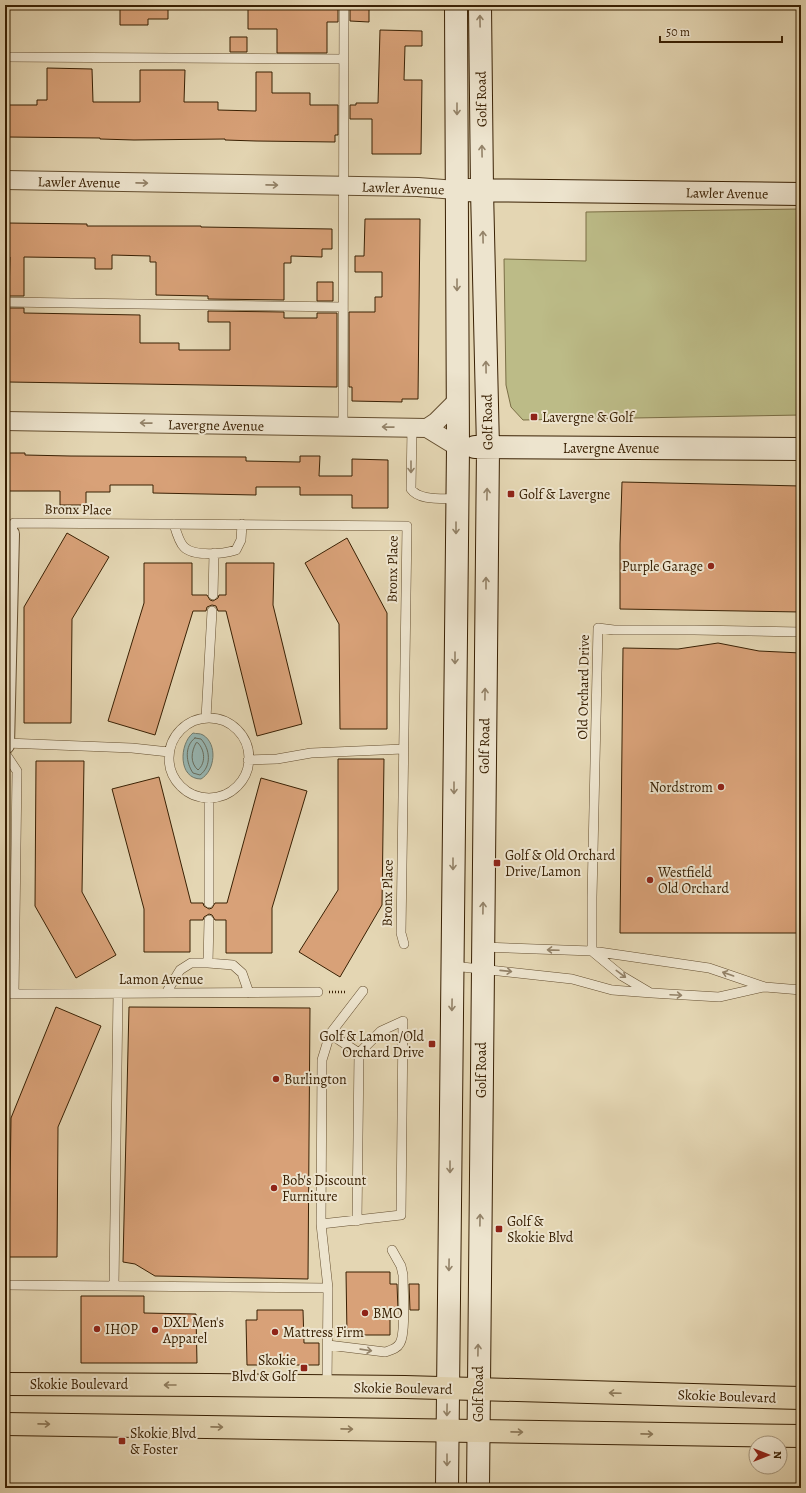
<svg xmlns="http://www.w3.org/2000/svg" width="806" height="1493" viewBox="0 0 806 1493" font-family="Alegreya,serif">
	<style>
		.green { fill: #bcbb87; stroke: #7a6e45 }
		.water { fill: #97b7b4; stroke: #717b6d }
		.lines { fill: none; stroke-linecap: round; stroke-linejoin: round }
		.shore { stroke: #686c5c; stroke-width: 1 }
		.building { fill: #d8a178; stroke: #392003 }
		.lane-casing { stroke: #644e2f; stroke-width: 10 }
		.street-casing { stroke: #644e2f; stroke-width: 20 }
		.secondary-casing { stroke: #392003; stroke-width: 24 }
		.primary-casing { stroke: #392003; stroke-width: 24 }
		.path { stroke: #392003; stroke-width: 2.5; stroke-dasharray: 1 2; stroke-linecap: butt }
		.lane { stroke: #ede4ce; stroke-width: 9 }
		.street { stroke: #ede4ce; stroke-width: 18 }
		.secondary { stroke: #ede4ce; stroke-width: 22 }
		.primary { stroke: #e4d6b3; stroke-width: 22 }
		.oneway { stroke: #938268 }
		.oneway2 { stroke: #8e7b5b }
		.poi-dot { fill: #8f2418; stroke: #ede4ce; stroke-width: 1.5 }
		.labels { text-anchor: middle; stroke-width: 4; stroke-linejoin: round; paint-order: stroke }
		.street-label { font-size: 14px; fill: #392003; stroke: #ede4ce }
		.poi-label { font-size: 14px; fill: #392003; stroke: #ede4ce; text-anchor: start }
	</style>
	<rect width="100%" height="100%" fill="#e4d6b3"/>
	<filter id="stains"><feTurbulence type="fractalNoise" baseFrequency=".005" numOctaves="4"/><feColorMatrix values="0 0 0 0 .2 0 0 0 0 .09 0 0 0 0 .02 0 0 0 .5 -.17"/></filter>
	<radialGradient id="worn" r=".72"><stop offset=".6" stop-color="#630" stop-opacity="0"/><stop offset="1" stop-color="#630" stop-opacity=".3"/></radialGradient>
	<!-- green -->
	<path class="green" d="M 801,209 L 801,415 L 523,420 L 511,407 L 506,385 L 504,259 L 586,261 L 586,212 Z"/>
	<!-- water -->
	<path class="water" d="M 193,733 C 196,734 200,733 203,735 C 218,744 215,771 201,779 C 178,779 179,744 193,733 Z"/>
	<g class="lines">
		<!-- shore -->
		<path class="shore" d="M 195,738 L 201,739 C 210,749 212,766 200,775 L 193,773 C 186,763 184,746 195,738 Z
			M 198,743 C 205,750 206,763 198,770 C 190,763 191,752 196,743 Z"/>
	</g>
	<!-- building -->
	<path class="building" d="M 120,5 L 168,5 L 168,19 L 148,19 L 148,25 L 120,25 Z
		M 248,5 L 338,5 L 338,22 L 327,22 L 327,53 L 277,53 L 277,29 L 248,29 Z
		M 350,6 L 369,6 L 369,22 L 350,21 Z
		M 380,30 L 422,31 L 422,46 L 405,46 L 404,80 L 422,80 L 421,154 L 372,154 L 372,119 L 350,119 L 350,105 L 356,105 L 356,103 L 378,103 Z
		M 230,37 L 247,37 L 247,52 L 230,52 Z
		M 47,68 L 92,69 L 93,102 L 140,102 L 140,70 L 185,70 L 184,102 L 218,102 L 218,110 L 256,111 L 256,72 L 272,72 L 272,93 L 310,93 L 310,105 L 338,105 L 338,135 L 335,135 L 335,142 L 256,141 L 225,140 L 225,139 L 134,140 L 100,139 L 100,138 L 8,137 L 8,105 L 37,105 L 37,100 L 47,100 Z
		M 365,219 L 420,219 L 418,399 L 402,399 L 402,402 L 352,401 L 352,387 L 349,387 L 349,312 L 375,312 L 375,297 L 382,297 L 382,272 L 355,272 L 355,256 L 364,256 Z
		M 7,223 L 87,224 L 87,226 L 201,226 L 201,227 L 332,229 L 332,249 L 322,249 L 322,257 L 291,256 L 291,263 L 284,263 L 284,300 L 208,299 L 208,296 L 156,295 L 156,262 L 150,262 L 150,256 L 112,255 L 112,269 L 95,269 L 95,258 L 24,257 L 24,296 L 9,296 L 10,257 L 6,257 Z
		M 317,282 L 333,282 L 333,301 L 317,301 Z
		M 9,308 L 24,308 L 24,313 L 140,315 L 140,343 L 179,343 L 179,350 L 230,350 L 230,322 L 208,322 L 208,311 L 284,312 L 284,318 L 317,318 L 317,313 L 337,313 L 337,387 L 8,382 L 8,365 L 5,365 L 5,346 L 7,346 L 7,311 L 9,311 Z
		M 7,453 L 25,453 L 25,455 L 70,456 L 246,457 L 246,461 L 300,462 L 300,456 L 320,456 L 319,476 L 352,476 L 352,459 L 388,460 L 388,508 L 352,508 L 352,495 L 300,495 L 300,487 L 256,487 L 256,495 L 153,493 L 153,485 L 110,485 L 110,492 L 86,492 L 86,505 L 60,505 L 60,491 L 7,491 Z
		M 622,482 L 801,486 L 801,612 L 620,609 L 620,544 Z
		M 67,533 L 109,557 L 72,619 L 71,723 L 24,723 L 24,607 Z
		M 347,538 L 387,613 L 387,729 L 340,729 L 339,624 L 305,563 Z
		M 144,563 L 192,563 L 192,595 L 207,595 L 210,600 L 213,601 L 218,598 L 219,595 L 226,595 L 226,563 L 274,563 L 273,605 L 302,724 L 257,736 L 226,611 L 218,611 L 216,606 L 212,605 L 207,607 L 206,611 L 193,611 L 155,735 L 108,721 L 144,603 Z
		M 718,643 L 759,651 L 801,653 L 801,933 L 620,933 L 623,648 L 678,649 Z
		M 338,759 L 384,759 L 382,905 L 340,977 L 299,952 L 338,890 Z
		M 36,761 L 84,761 L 82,892 L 116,955 L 76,978 L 35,906 Z
		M 159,777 L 191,903 L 203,903 L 204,906 L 209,909 L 212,908 L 215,903 L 227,903 L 261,778 L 307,791 L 272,908 L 272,953 L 226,953 L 226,920 L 215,920 L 212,915 L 209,914 L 204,917 L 203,920 L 190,920 L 190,952 L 144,952 L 144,909 L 112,789 Z
		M 56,1007 L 101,1026 L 58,1127 L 57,1257 L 9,1257 L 11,1118 Z
		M 129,1007 L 310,1008 L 308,1279 L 155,1276 L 135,1264 L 123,1262 Z
		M 346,1272 L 390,1272 L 390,1284 L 397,1284 L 398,1310 L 390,1310 L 390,1335 L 347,1335 Z
		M 409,1284 L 419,1284 L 419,1310 L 410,1310 Z
		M 81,1296 L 144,1296 L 144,1313 L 196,1314 L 197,1363 L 81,1363 Z
		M 257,1310 L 303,1310 L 304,1343 L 319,1343 L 319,1365 L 247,1365 L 246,1320 L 257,1320 Z"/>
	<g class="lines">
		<!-- lane casing -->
		<g class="lane-casing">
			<path id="lane" d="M 5,57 L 344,59
				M 5,302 L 343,307
				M 343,426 L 344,5
				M 412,428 L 411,489 C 419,501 443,498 456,499
				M 174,524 C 176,531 179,542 184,547 C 194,557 223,554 236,550 L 241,540 L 242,524
				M 10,534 L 14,523 L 407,526 L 401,933 L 404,944
				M 213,595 L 214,553
				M 206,718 L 212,611
				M169 758a40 40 0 1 1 80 0a40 40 0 1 1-80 0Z
				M 6,743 L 132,748 L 169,752
				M 5,753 L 17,771 L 14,994
				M 248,760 L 277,759 L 311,753 L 403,749
				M 209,903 L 209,798
				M 483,947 L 592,951 L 709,968 L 765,987 L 801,990
				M 592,951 L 592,897 L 598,628 L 614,630 L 694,630 L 801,632
				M 593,952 L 622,976 L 649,992
				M 208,963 L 209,920
				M 453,966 L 572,979 L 612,990 L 652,993 L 719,997 L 764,987
				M 166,993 L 180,970 L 191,963 L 208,963 L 233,965 L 242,973 L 249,993
				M 5,994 L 318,992
				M 330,1034 L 359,1053
				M 321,1224 L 401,1215 L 403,1021 L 381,1031 L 359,1053 L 357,1221
				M 5,1285 L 328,1288
				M 114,1286 L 118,994
				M 328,1345 L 385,1352 C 391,1350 397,1349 400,1343 C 406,1333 403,1289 403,1275 L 401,1266 L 392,1250
				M 327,1386 L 328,1288 L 321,1224 L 322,1060 L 330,1034 L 363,991"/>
		</g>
		<!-- street casing -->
		<g class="street-casing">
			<path id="street" d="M 5,180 L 418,187 L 456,190
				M 5,421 L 427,428 L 458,447
				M 427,428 L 436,422 L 457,401
				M 5,745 L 10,534"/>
		</g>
		<!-- secondary casing -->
		<g class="secondary-casing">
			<path id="secondary" d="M 468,190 L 801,194
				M 475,447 L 801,449
				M 447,1488 L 458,447 L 456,5
				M 478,1488 L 488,448 L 482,190 L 480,5"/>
		</g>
		<!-- primary casing -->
		<g class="primary-casing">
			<path id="primary" d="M 5,1384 L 209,1385 L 405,1387 L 801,1398
				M 5,1424 L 801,1436"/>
		</g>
		<!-- path -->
		<path class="path" d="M 329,992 L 346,992"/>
		<!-- lane -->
		<use href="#lane" class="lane"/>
		<!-- street -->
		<use href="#street" class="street"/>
		<!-- secondary -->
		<use href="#secondary" class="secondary"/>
		<!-- primary -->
		<use href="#primary" class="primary"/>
	</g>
	<!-- one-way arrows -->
	<defs><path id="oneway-shaft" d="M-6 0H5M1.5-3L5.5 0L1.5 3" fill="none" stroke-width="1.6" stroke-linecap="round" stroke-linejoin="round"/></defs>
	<g class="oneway">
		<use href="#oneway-shaft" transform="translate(480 21) rotate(-91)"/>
		<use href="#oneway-shaft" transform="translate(457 109) rotate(90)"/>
		<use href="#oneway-shaft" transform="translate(482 151) rotate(-91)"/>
		<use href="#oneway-shaft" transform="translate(142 183) rotate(1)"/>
		<use href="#oneway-shaft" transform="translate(272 185) rotate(1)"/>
		<use href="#oneway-shaft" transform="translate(483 237) rotate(-91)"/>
		<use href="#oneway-shaft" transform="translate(457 285) rotate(90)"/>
		<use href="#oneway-shaft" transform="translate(486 367) rotate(-91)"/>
		<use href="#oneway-shaft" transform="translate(146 423) rotate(-179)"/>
		<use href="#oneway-shaft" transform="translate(388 427) rotate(-179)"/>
		<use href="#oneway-shaft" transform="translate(411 467) rotate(90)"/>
		<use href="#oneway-shaft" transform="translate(487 494) rotate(-89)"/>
		<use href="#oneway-shaft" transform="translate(456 528) rotate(90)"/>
		<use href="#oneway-shaft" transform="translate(486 583) rotate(-90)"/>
		<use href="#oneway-shaft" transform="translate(455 658) rotate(90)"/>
		<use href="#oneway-shaft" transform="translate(485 694) rotate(-89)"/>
		<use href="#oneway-shaft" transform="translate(454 788) rotate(90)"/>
		<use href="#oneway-shaft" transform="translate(453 864) rotate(90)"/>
		<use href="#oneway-shaft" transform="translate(483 908) rotate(-89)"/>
		<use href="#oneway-shaft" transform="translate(553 950) rotate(-178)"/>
		<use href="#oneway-shaft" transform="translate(506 971) rotate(6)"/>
		<use href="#oneway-shaft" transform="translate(621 974) rotate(37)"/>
		<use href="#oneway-shaft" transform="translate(728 974) rotate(-161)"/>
		<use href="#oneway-shaft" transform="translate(676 995) rotate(3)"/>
		<use href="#oneway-shaft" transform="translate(452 1005) rotate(91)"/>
		<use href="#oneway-shaft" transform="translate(450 1167) rotate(90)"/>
		<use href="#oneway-shaft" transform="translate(480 1220) rotate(-89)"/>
		<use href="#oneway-shaft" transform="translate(449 1265) rotate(91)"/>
		<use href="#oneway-shaft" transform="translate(366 1350) rotate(8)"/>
		<use href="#oneway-shaft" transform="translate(478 1350) rotate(-89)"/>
		<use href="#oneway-shaft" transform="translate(447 1410) rotate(91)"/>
		<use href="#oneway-shaft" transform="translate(447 1460) rotate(90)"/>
	</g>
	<g class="oneway2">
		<use href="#oneway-shaft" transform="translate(170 1385) rotate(180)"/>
		<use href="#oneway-shaft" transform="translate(615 1393) rotate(-178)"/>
		<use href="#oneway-shaft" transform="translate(44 1424) rotate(1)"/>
		<use href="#oneway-shaft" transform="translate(217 1427) rotate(1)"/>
		<use href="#oneway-shaft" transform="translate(347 1429) rotate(1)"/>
		<use href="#oneway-shaft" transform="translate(517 1432) rotate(1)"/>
		<use href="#oneway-shaft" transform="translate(647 1434) rotate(1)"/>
	</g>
	<!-- markers -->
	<g class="poi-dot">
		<rect x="530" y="413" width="8" height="8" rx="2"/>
		<rect x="507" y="490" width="8" height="8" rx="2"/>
		<circle cx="711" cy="566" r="4"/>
		<circle cx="721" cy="787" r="4"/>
		<rect x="493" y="859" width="8" height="8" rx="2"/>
		<circle cx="650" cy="880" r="4"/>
		<rect x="428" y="1040" width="8" height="8" rx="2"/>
		<circle cx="276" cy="1079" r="4"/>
		<circle cx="274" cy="1188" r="4"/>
		<rect x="495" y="1225" width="8" height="8" rx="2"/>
		<circle cx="365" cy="1313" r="4"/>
		<circle cx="97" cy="1329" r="4"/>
		<circle cx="155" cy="1330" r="4"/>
		<circle cx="275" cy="1332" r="4"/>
		<rect x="300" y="1364" width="8" height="8" rx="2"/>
		<rect x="118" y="1437" width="8" height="8" rx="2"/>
	</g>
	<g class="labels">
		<!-- street labels -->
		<g class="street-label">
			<text transform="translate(481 99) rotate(-91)" y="5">Golf Road</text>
			<text transform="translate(79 182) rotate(1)" y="5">Lawler Avenue</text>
			<text transform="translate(403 188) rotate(2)" y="5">Lawler Avenue</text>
			<text transform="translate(727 193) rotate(1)" y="5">Lawler Avenue</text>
			<text transform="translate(487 422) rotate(-91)" y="5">Golf Road</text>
			<text transform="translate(216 425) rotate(1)" y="5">Lavergne Avenue</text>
			<text x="611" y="453">Lavergne Avenue</text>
			<text transform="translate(78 509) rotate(1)" y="5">Bronx Place</text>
			<text transform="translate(392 569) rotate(-89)" y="5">Bronx Place</text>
			<text transform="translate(583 687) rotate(-89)" y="5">Old Orchard Drive</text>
			<text transform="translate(484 746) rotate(-89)" y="5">Golf Road</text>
			<text transform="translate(387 893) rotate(-89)" y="5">Bronx Place</text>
			<text x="161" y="984">Lamon Avenue</text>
			<text transform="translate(481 1070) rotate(-90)" y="5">Golf Road</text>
			<text x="79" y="1389">Skokie Boulevard</text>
			<text transform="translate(403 1388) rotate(1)" y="5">Skokie Boulevard</text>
			<text transform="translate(478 1394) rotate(-90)" y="5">Golf Road</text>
			<text transform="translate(727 1396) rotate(2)" y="5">Skokie Boulevard</text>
		</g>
		<!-- poi labels -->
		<g class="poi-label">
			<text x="542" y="422">Lavergne &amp; Golf</text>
			<text x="519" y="499">Golf &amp; Lavergne</text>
			<text x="703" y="571" text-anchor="end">Purple Garage</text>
			<text x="713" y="792" text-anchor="end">Nordstrom</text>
			<text x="505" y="860">Golf &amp; Old Orchard<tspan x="505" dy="16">Drive/Lamon</tspan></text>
			<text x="658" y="877">Westfield<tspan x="658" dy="16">Old Orchard</tspan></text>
			<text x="424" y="1041" text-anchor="end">Golf &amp; Lamon/Old<tspan x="424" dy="16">Orchard Drive</tspan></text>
			<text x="284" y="1084">Burlington</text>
			<text x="282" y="1185">Bob's Discount<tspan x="282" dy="16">Furniture</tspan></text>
			<text x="507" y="1226">Golf &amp;<tspan x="507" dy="16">Skokie Blvd</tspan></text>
			<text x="373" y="1318">BMO</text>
			<text x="163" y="1327">DXL Men's<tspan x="163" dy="16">Apparel</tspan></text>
			<text x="105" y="1334">IHOP</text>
			<text x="283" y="1337">Mattress Firm</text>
			<text x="296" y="1365" text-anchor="end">Skokie<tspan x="296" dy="16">Blvd &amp; Golf</tspan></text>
			<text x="130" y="1438">Skokie Blvd<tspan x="130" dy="16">&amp; Foster</tspan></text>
		</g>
	</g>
	<!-- margin -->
	<rect width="806" height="1493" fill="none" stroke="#e4d6b3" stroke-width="20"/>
	<rect x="6" y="6" width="794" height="1481" fill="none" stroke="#392003" stroke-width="2"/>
	<rect x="10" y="10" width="786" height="1473" fill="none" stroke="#392003"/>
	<!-- north arrow -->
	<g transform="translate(768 1455) rotate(90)"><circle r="19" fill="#ede4ce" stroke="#a5967d"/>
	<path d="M0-3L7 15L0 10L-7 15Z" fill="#8f2418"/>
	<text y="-6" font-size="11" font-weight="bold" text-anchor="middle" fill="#392003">N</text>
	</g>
	<!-- scale -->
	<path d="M660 36v6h122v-6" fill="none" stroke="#392003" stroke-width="2"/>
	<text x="666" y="36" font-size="12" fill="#392003" stroke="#ede4ce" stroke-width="3" paint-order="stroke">50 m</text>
	<rect width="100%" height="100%" filter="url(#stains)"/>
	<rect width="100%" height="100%" fill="url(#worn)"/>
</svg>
